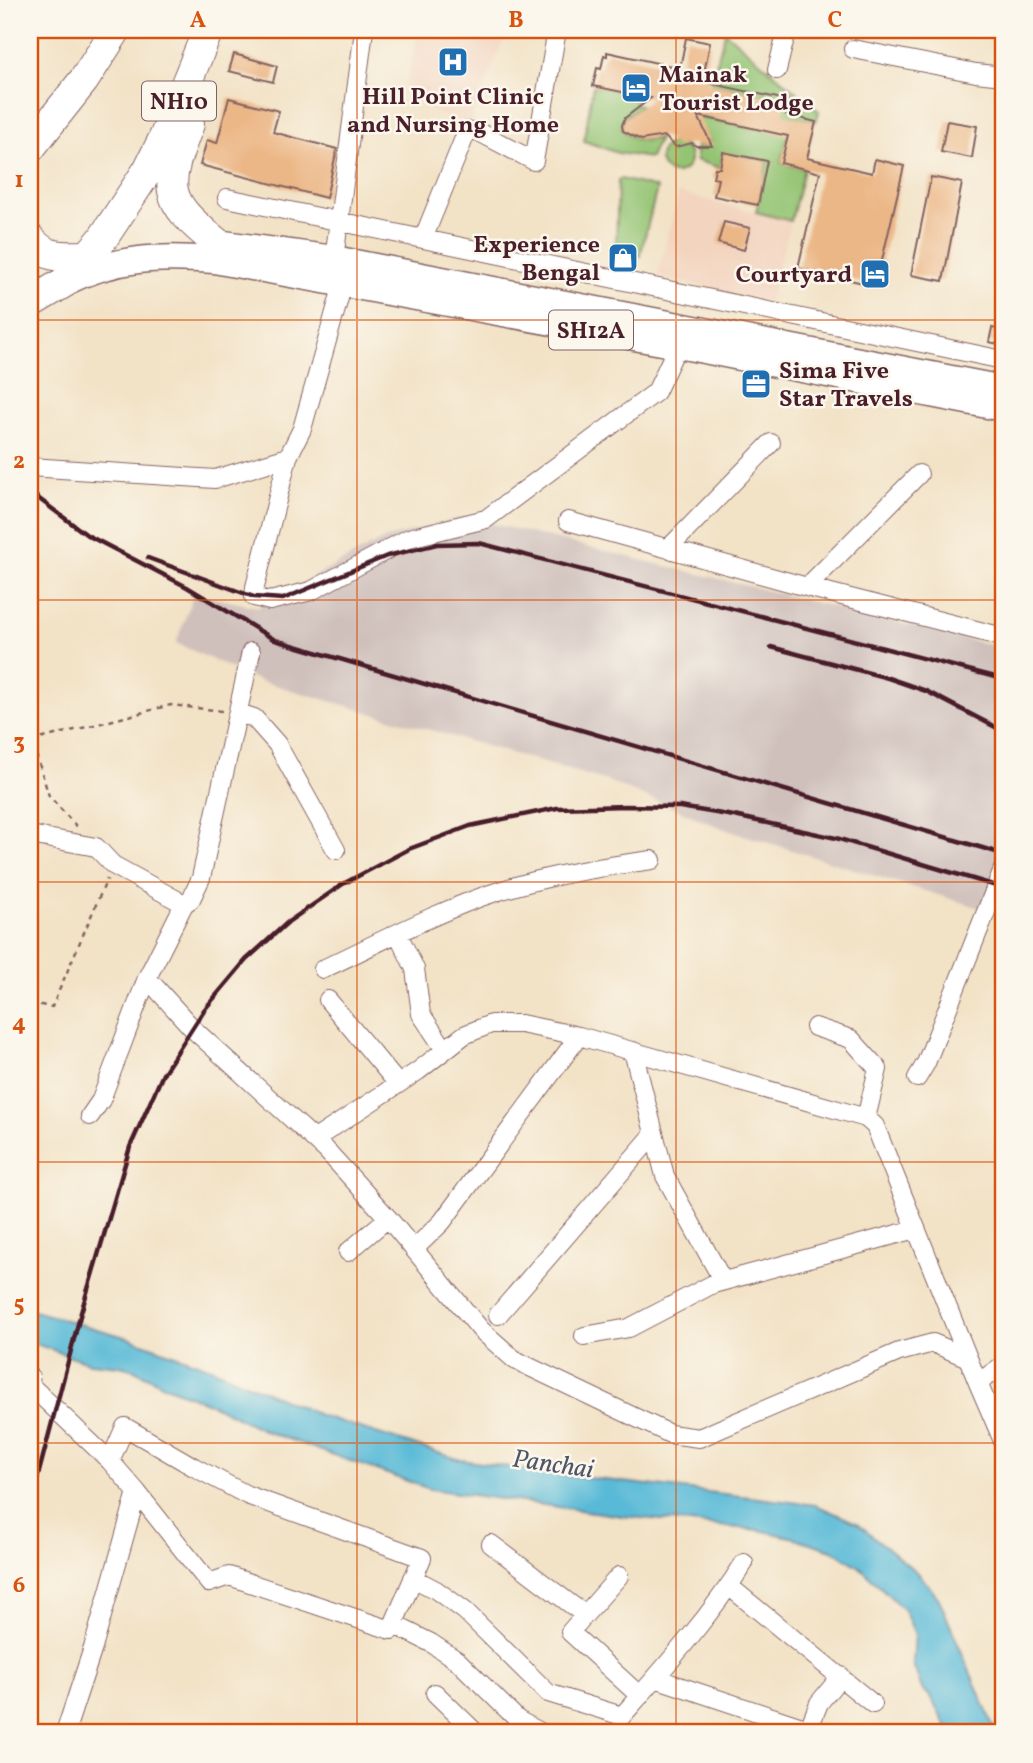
<svg xmlns="http://www.w3.org/2000/svg" width="1033" height="1763" viewBox="0 0 1033 1763" font-family="Vollkorn,serif">
	<style>
		.built { fill: #f3d4bf }
		.industrial { fill: #cfc0bb }
		.green { fill: #94c473; stroke: #6f724f; stroke-width: 2 }
		.water { fill: #58bad7; stroke: #516c81; stroke-width: 2 }
		.building { fill: #ecb787 }
		.lines { fill: none; stroke-linecap: round; stroke-linejoin: round }
		.street-casing { stroke: #856361; stroke-width: 20 }
		.primary-casing { stroke: #856361; stroke-width: 29 }
		.highway-casing { stroke: #856361; stroke-width: 32 }
		.path { stroke: #856361; stroke-width: 2.5; stroke-dasharray: 5 5; stroke-linecap: butt }
		.street { stroke: #fff; stroke-width: 18 }
		.primary { stroke: #fff; stroke-width: 26 }
		.highway { stroke: #fff; stroke-width: 30 }
		.rail { stroke: #4a1f2b; stroke-width: 4.5 }
		.grid { fill: none; stroke: #d8530f; stroke-width: 2; stroke-opacity: 0.55 }
		.labels { text-anchor: middle; stroke-width: 5; stroke-linejoin: round; paint-order: stroke }
		.shield { fill: #fbf7ec; stroke: #7f6065; stroke-width: 2 }
		.shield-label { font-size: 23px; font-weight: bold; fill: #4a1f2b }
		.poi-label { font-size: 24px; font-weight: bold; fill: #4a1f2b; stroke: #fbf7ec; text-anchor: start }
		.water-label { font-size: 26px; font-style: italic; fill: #4f5567; stroke: #fbf7ec }
		.neatline { fill: none; stroke: #d8530f; stroke-width: 2.5 }
		.grid-label { font-size: 23px; text-anchor: middle; font-weight: bold; fill: #d8530f }
	</style>
	<rect width="100%" height="100%" fill="#fbf7ec"/>
	<filter id="ink" filterUnits="userSpaceOnUse"><feTurbulence type="fractalNoise" baseFrequency=".0143" numOctaves="2"/><feDisplacementMap in="SourceGraphic" scale="14" xChannelSelector="R" yChannelSelector="G"/><feConvolveMatrix kernelMatrix="1 2 1 2 8 2 1 2 1" color-interpolation-filters="sRGB"/></filter>
	<filter id="wash" filterUnits="userSpaceOnUse"><feTurbulence type="fractalNoise" baseFrequency=".00686" numOctaves="4" result="noise"/><feDisplacementMap in="SourceGraphic" scale="28" xChannelSelector="R" yChannelSelector="G"/><feGaussianBlur stdDeviation="1.57" result="paint"/><feColorMatrix in="noise" values="0 0 0 0 0 0 0 0 0 0 0 0 0 0 0 0 0 1.4 0 .05"/><feComposite in="paint" operator="in"/></filter>
	<g filter="url(#wash)">
		<rect width="100%" height="100%" fill="#f2e2c6"/>
		<!-- built -->
		<path class="built" d="M 448,30 L 508,30 L 470,121 L 462,123 L 421,106 L 424,98 L 405,90 L 418,33 Z
			M 679,193 L 791,221 L 769,302 L 657,276 Z"/>
		<!-- industrial -->
		<path class="industrial" d="M 464,517 L 1003,648 L 1003,915 L 727,830 L 607,781 L 257,680 L 176,643 L 194,594 L 258,607 L 384,539 Z"/>
		<!-- green -->
		<path class="green" d="M 725,32 L 819,111 L 816,122 L 793,117 L 781,163 L 804,169 L 791,221 L 756,212 L 767,161 L 723,153 L 720,168 L 696,160 L 696,146 L 707,146 L 710,142 L 699,122 L 700,117 L 779,133 L 786,100 L 711,84 Z
			M 593,86 L 637,95 L 635,104 L 643,106 C 633,110 622,116 622,128 C 631,141 645,143 659,138 L 650,158 L 618,153 L 584,141 Z
			M660 158a15 15 0 1 1 30 0a15 15 0 1 1-30 0Z
			M 621,179 L 657,188 L 640,256 L 616,251 L 618,180 Z"/>
		<!-- water -->
		<path class="water" d="M 30,1310 L 129,1338 L 211,1368 L 319,1415 L 461,1460 L 555,1474 L 816,1505 L 857,1523 L 920,1575 L 939,1599 L 996,1733 L 950,1733 L 929,1695 L 922,1689 L 913,1664 L 915,1634 L 904,1610 L 860,1567 L 832,1550 L 795,1538 L 759,1530 L 622,1516 L 430,1489 L 265,1431 L 213,1405 L 166,1386 L 135,1370 L 120,1366 L 90,1363 L 30,1342 Z"/>
		<g id="blocks">
			<!-- building -->
			<path class="building" d="M 686,38 L 710,43 L 704,73 L 710,74 L 708,83 L 787,100 L 784,114 L 816,122 L 807,158 L 872,173 L 875,159 L 904,166 L 876,286 L 798,268 L 820,173 L 781,163 L 788,136 L 698,116 L 712,146 L 696,146 L 692,143 L 676,147 L 664,136 L 641,140 L 623,131 L 622,125 L 625,118 L 651,98 L 593,86 L 597,68 L 601,69 L 604,55 L 607,56 L 607,52 L 680,68 Z
				M 234,54 L 277,66 L 273,82 L 229,71 Z
				M 229,98 L 279,111 L 273,132 L 337,149 L 326,198 L 200,165 L 207,140 L 217,143 Z
				M 947,121 L 977,126 L 972,158 L 941,152 Z
				M 723,152 L 767,161 L 758,205 L 714,196 L 718,179 L 713,178 L 715,168 L 720,168 Z
				M 931,177 L 962,183 L 943,281 L 911,275 Z
				M 724,222 L 750,228 L 744,250 L 718,243 Z
				M 992,328 L 1003,330 L 1003,345 L 989,342 Z"/>
		</g>
	</g>
	<g filter="url(#ink)">
		<use href="#blocks" fill-opacity="0" stroke="#856361" stroke-width="2"/>
		<g class="lines">
			<!-- street casing -->
			<g class="street-casing">
				<path id="street" d="M 853,49 L 976,73 L 1003,76
					M 777,70 L 787,30
					M 227,198 L 1003,360
					M 423,239 L 467,131 L 477,131 L 534,161 L 557,30
					M 334,259 L 364,30
					M 343,284 L 302,429 L 288,457 L 255,587 L 254,597 L 270,601 L 311,591 L 409,538 L 486,519 L 656,392 L 678,345
					M 30,467 L 215,479 L 288,457
					M 568,521 L 807,587 L 1003,637
					M 670,547 L 771,443
					M 807,587 L 919,474
					M 239,713 L 254,718 L 277,744 L 336,850
					M 30,835 L 96,847 L 113,865 L 184,904
					M 398,934 L 415,969 L 421,1014 L 445,1050
					M 323,969 C 378,943 442,909 499,891 C 550,875 600,867 652,860
					M 147,978 L 193,1029 L 326,1150 L 388,1218 L 481,1330 L 515,1360 L 670,1434 L 699,1438 L 899,1352 L 933,1343 L 968,1358
					M 328,1000 L 398,1084
					M 815,1027 L 851,1039 L 878,1069 L 866,1118
					M 633,1051 L 665,1176 L 723,1281
					M 917,1078 L 926,1063 L 1003,869
					M 90,1116 L 101,1100 L 147,978 L 184,904 L 191,899 L 201,878 L 251,652
					M 315,1139 L 418,1071 L 464,1035 L 491,1024 L 521,1024 L 579,1036 L 866,1118 L 875,1126 L 978,1383 L 1003,1441
					M 414,1249 L 442,1222 L 579,1036
					M 348,1252 L 388,1218
					M 498,1315 L 654,1134
					M 584,1336 L 629,1328 L 713,1284 L 916,1229
					M 30,1377 L 31,1386 L 110,1461 L 137,1492 L 209,1583 L 229,1576 L 391,1630 L 422,1558 L 247,1495 L 194,1467 L 125,1427 L 110,1461
					M 978,1383 L 1003,1365
					M 491,1544 L 585,1615
					M 619,1576 L 570,1632 L 640,1696
					M 413,1578 L 436,1590 L 465,1611 L 548,1693 L 622,1716 C 665,1667 709,1618 744,1563
					M 730,1587 L 873,1704
					M 393,1624 L 431,1643 L 458,1661 L 518,1720 L 542,1733
					M 655,1678 L 808,1729
					M 435,1693 L 476,1733
					M 65,1733 L 93,1648 L 137,1492
					M 807,1733 L 819,1703 L 841,1676"/>
			</g>
			<!-- primary casing -->
			<g class="primary-casing">
				<path id="primary" d="M 217,243 L 334,259 L 1003,389
					M 65,282 C 116,257 158,256 214,260 L 678,345 L 1003,408"/>
			</g>
			<!-- highway casing -->
			<g class="highway-casing">
				<path id="highway" d="M 189,124 C 164,188 162,199 217,243
					M 30,148 L 84,80 L 116,30
					M 30,239 C 47,260 63,256 89,256
					M 30,303 L 65,282 L 101,241 L 148,170 L 164,138 L 208,30"/>
			</g>
			<!-- path -->
			<path class="path" d="M 30,735 L 49,796 L 77,827
				M 32,741 L 171,705 L 222,711
				M 30,1003 L 52,1007 L 107,879"/>
			<!-- street -->
			<use href="#street" class="street"/>
			<!-- primary -->
			<use href="#primary" class="primary"/>
			<!-- highway -->
			<use href="#highway" class="highway"/>
			<!-- rail -->
			<path class="rail" d="M 30,492 L 87,535 L 187,587 L 275,640 L 1003,854
				M 148,558 L 254,597 L 283,599 L 387,556 L 437,544 L 479,543 L 1003,679
				M 771,647 L 888,678 L 926,691 L 1003,731
				M 30,1506 L 80,1316 L 130,1147 L 163,1074 L 204,1010 L 246,960 L 288,922 L 343,884 L 409,849 L 470,826 L 557,808 L 625,806 L 680,807 L 734,816 L 836,838 L 1003,888"/>
		</g>
	</g>
	<!-- grid -->
	<path class="grid" d="M 357,30 L 357,1733M 676,30 L 676,1733M 30,320 L 1003,320M 30,600 L 1003,600M 30,882 L 1003,882M 30,1162 L 1003,1162M 30,1443 L 1003,1443"/>
	<!-- icons -->
	<defs>
		<g id="hospital-square" transform="scale(1.575)"><rect x="-9" y="-9" width="18" height="18" rx="4" fill="#1f6fb2" stroke="#fbf7ec"/><path d="M-5-5h3v3.5h4V-5h3V5h-3V1.5h-4V5h-3Z" fill="#fff"/></g>
		<g id="hotel-square" transform="scale(1.575)"><rect x="-9" y="-9" width="18" height="18" rx="4" fill="#1f6fb2" stroke="#fbf7ec"/><path d="M-6-4.5h1.5V1H6V5H4.5V3h-9V5H-6ZM-4 0a1.8 1.8 0 1 1 3.6 0ZM.5 0V-2.5h3Q6-2.5 6 0Z" fill="#fff"/></g>
		<g id="shop-square" transform="scale(1.575)"><rect x="-9" y="-9" width="18" height="18" rx="4" fill="#1f6fb2" stroke="#fbf7ec"/><path d="M-5-2.5h2.3a2.7 3.5 0 0 1 5.4 0H5L5.5 6h-11ZM-1.5-2.5h3a1.5 2.3 0 0 0-3 0Z" fill="#fff"/></g>
		<g id="office-square" transform="scale(1.575)"><rect x="-9" y="-9" width="18" height="18" rx="4" fill="#1f6fb2" stroke="#fbf7ec"/><path d="M-6-3h4V-5.5h4V-3h4V5H-6ZM-1-4.5V-3h2v-1.5ZM-6 0V1H6V0Z" fill="#fff"/></g>
	</defs>
	<g fill-rule="evenodd">
		<use href="#hospital-square" x="453" y="62"/>
		<use href="#hotel-square" x="636" y="88"/>
		<use href="#shop-square" x="623" y="258"/>
		<use href="#hotel-square" x="875" y="274"/>
		<use href="#office-square" x="756" y="384"/>
	</g>
	<g class="labels">
		<!-- shield labels -->
		<g class="shield">
			<rect x="142" y="81.5" width="74" height="39" rx="5"/>
			<rect x="549" y="310.5" width="84" height="39" rx="5"/>
		</g>
		<g class="shield-label">
			<text x="179" y="109">NH10</text>
			<text x="591" y="338">SH12A</text>
		</g>
		<!-- poi labels -->
		<g class="poi-label">
			<text x="659" y="82">Mainak<tspan x="659" dy="28">Tourist Lodge</tspan></text>
			<text x="453" y="104" text-anchor="middle">Hill Point Clinic<tspan x="453" dy="28">and Nursing Home</tspan></text>
			<text x="600" y="252" text-anchor="end">Experience<tspan x="600" dy="28">Bengal</tspan></text>
			<text x="852" y="282" text-anchor="end">Courtyard</text>
			<text x="779" y="378">Sima Five<tspan x="779" dy="28">Star Travels</tspan></text>
		</g>
		<!-- water labels -->
		<g class="water-label">
			<text transform="translate(553 1463) rotate(8)" y="9">Panchai</text>
		</g>
	</g>
	<!-- margin -->
	<rect width="1033" height="1763" fill="none" stroke="#fbf7ec" stroke-width="77"/>
	<rect x="38" y="38" width="957" height="1686" class="neatline"/>
	<g class="grid-label">
		<text x="198" y="27">A</text>
		<text x="516" y="27">B</text>
		<text x="835" y="27">C</text>
		<text x="19" y="187">1</text>
		<text x="19" y="468">2</text>
		<text x="19" y="749">3</text>
		<text x="19" y="1030">4</text>
		<text x="19" y="1311">5</text>
		<text x="19" y="1592">6</text>
	</g>
</svg>
